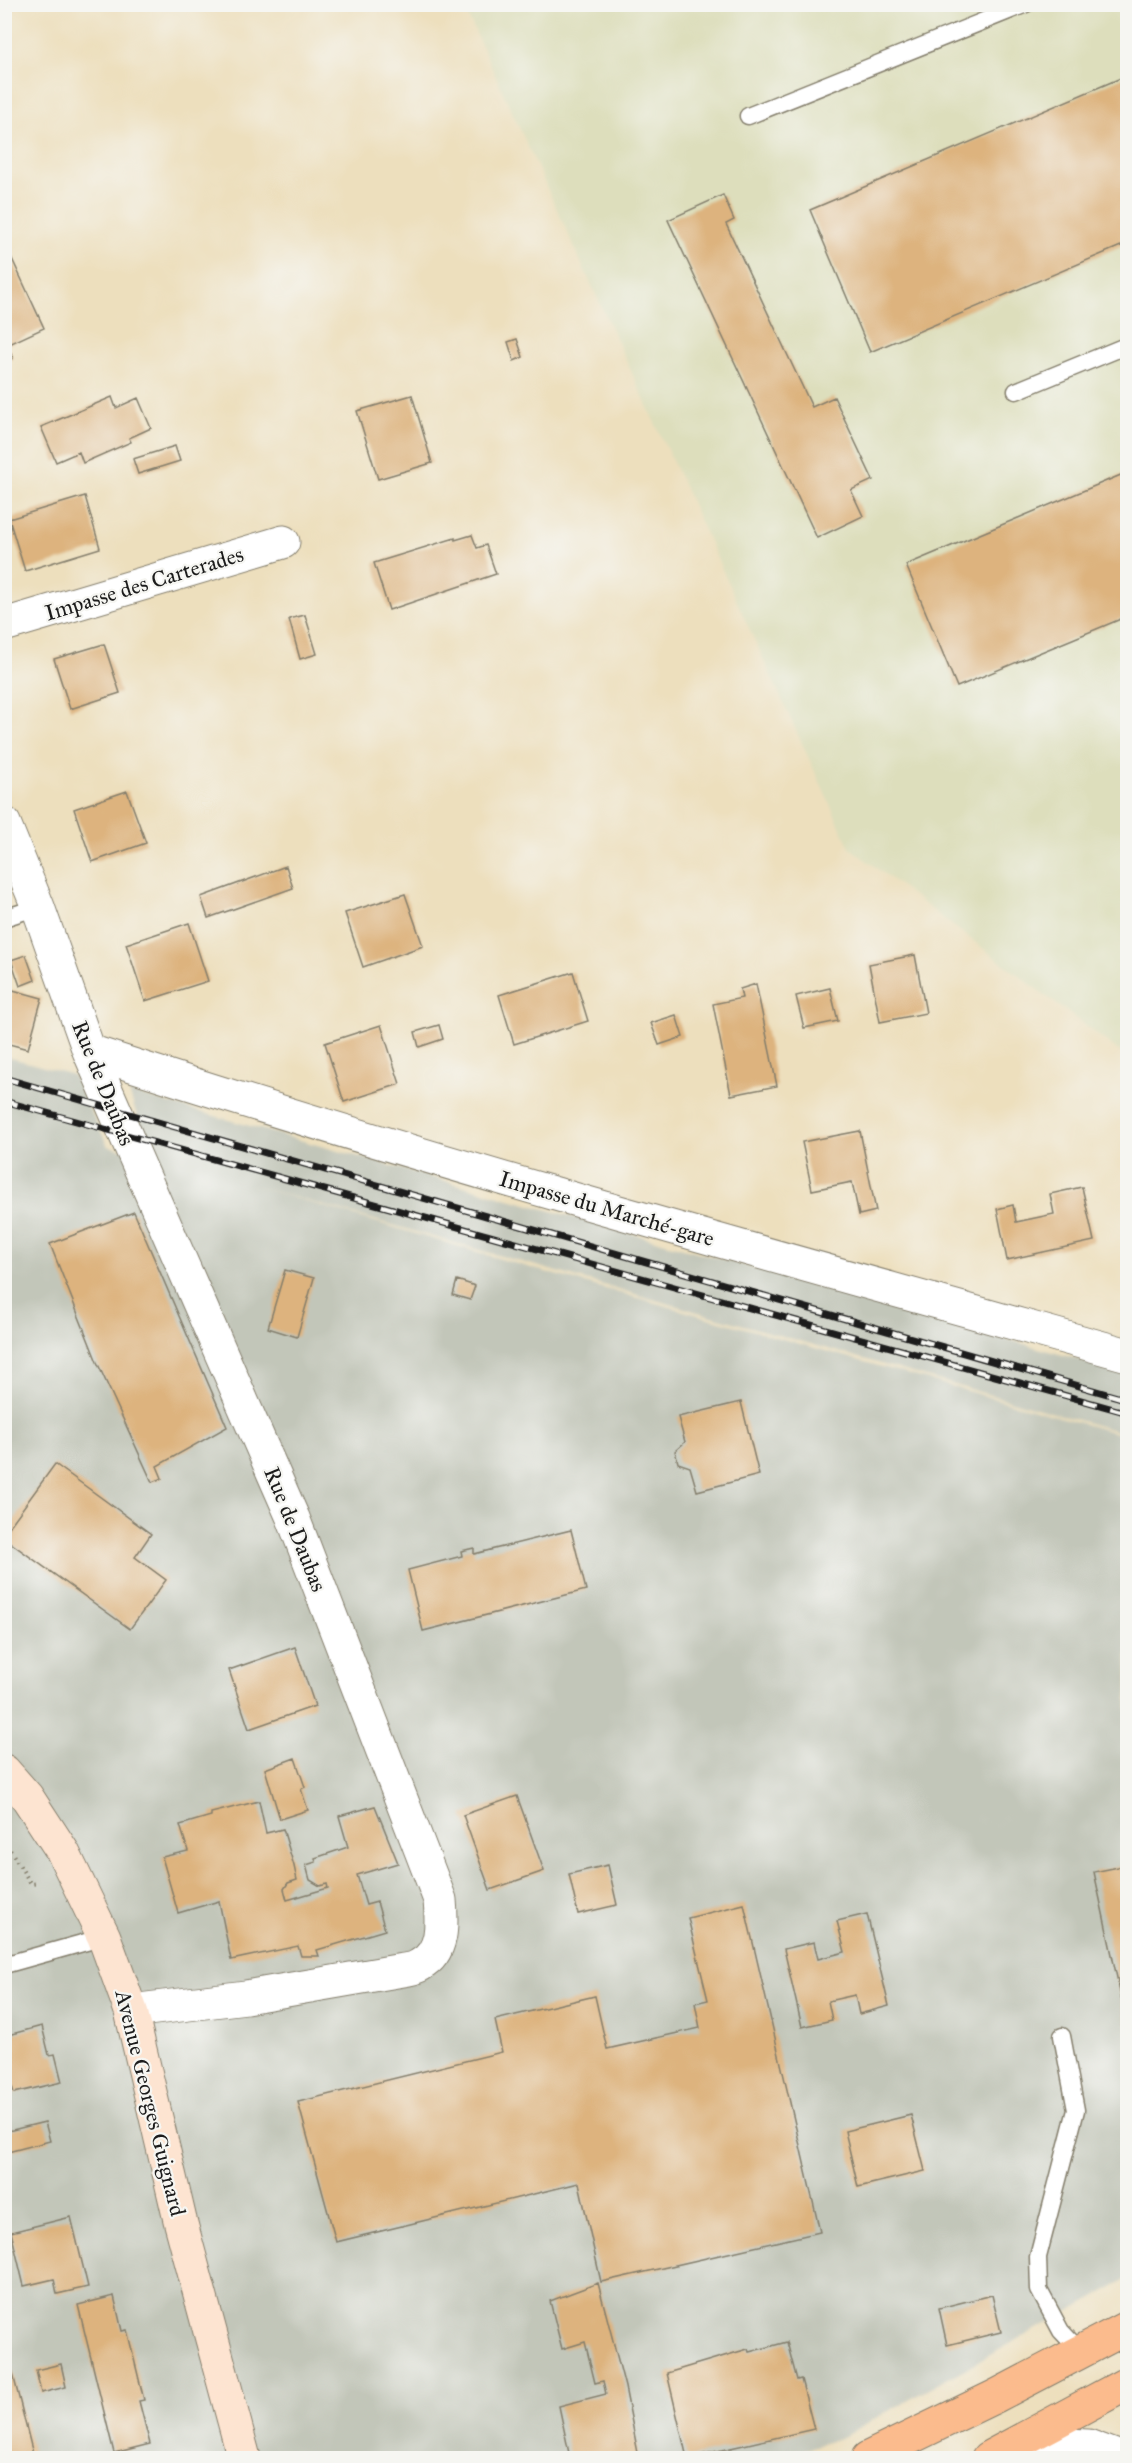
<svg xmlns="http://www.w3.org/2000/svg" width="1132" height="2463" viewBox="0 0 1132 2463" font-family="'IM FELL Great Primer',serif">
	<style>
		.built { fill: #dddebc }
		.industrial { fill: #c2c6b9 }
		.building { fill: #ddb37e }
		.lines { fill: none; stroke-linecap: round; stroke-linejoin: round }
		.lane-casing { stroke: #847e6c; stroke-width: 19 }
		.street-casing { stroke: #847e6c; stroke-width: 35 }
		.secondary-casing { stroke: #847e6c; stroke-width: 35 }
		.primary-casing { stroke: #847e6c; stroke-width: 35 }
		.path { stroke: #847e6c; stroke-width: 4; stroke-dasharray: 1.5 4.5; stroke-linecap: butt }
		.lane { stroke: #fff; stroke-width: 16 }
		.street { stroke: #fff; stroke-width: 33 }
		.secondary { stroke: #fde4d1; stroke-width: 33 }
		.primary { stroke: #fbbb8d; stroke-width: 33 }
		.rail-casing { stroke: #1c1c1c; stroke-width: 7 }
		.rail { stroke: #f6f6f2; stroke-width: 4.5; stroke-dasharray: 14; stroke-linecap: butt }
		.labels { text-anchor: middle; stroke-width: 4.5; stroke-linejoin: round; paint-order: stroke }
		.street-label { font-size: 22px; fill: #1c1c1c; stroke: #f6f6f2 }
	</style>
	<rect width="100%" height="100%" fill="#f6f6f2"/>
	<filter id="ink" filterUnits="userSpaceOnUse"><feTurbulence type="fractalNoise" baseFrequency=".0167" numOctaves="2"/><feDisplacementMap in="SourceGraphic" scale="12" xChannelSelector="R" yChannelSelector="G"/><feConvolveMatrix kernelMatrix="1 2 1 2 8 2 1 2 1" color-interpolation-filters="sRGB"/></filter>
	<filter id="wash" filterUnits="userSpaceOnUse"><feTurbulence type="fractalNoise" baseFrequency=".008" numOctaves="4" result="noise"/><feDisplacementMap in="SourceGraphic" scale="24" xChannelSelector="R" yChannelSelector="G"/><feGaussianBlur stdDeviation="1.35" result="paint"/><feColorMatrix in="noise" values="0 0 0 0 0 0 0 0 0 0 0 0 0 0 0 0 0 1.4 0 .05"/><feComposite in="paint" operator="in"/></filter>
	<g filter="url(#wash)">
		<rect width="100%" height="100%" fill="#eddfbd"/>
		<!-- built -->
		<path class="built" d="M 463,5 L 1127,5 L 1127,1057 L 850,848 Z"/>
		<!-- industrial -->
		<path class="industrial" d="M 4,1056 L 73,1075 L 108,1146 L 151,1156 L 129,1092 L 1127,1373 L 1127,1434 L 244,1183 L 521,1265 L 1127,1436 L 1127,2279 L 842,2437 L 780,2458 L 5,2458 Z"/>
		<g id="blocks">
			<!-- building -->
			<path class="building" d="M 1128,75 L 1128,243 L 870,352 L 810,210 Z
				M 723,195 L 734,220 L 726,224 L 812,407 L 834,397 L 873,480 L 851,490 L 863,516 L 817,538 L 668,220 Z
				M 7,248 L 44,328 L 7,345 L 13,358 L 4,362 L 4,250 Z
				M 517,339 L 523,357 L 514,361 L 508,342 Z
				M 412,395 L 432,463 L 378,479 L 357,411 Z
				M 112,397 L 116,408 L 138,398 L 151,428 L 129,438 L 131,442 L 83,463 L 79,452 L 56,462 L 41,427 Z
				M 175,446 L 180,461 L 138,474 L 133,459 Z
				M 1128,472 L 1128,616 L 957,687 L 906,565 Z
				M 85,496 L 100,548 L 25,571 L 9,519 Z
				M 472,535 L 477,548 L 486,545 L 496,574 L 389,610 L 374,563 L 455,538 L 455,540 Z
				M 305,615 L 317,654 L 300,659 L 289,619 Z
				M 104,644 L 120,693 L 70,709 L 54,659 Z
				M 127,791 L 146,843 L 92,862 L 74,809 Z
				M 286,866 L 293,888 L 208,918 L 201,897 Z
				M 405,894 L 423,946 L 363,967 L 345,913 Z
				M 189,923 L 208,981 L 145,1001 L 126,944 Z
				M 26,955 L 35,980 L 20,986 L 11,960 Z
				M 915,955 L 926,1013 L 880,1022 L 869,964 Z
				M 573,972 L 588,1021 L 514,1044 L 499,995 Z
				M 756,984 L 777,1086 L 731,1095 L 713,1004 L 742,998 L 740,989 Z
				M 830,988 L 838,1021 L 804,1028 L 796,996 Z
				M 13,990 L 42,998 L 28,1049 L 5,1043 L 5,1022 Z
				M 676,1015 L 683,1037 L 659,1045 L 651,1023 Z
				M 381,1025 L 400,1084 L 344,1102 L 325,1043 Z
				M 439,1025 L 443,1039 L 419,1047 L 415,1032 Z
				M 860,1131 L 876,1211 L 859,1215 L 852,1182 L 812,1190 L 802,1142 Z
				M 1082,1187 L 1094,1241 L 1007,1260 L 997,1209 L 1013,1205 L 1016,1222 L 1054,1214 L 1050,1194 Z
				M 134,1212 L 227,1427 L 157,1466 L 162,1478 L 152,1482 L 97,1362 L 50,1244 Z
				M 285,1270 L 314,1278 L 297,1337 L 268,1328 Z
				M 457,1280 L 475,1286 L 470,1300 L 453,1295 Z
				M 741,1402 L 759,1475 L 697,1491 L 690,1467 L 678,1463 L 675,1451 L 685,1442 L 678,1417 Z
				M 55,1464 L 151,1534 L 135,1557 L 166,1580 L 130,1629 L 4,1538 L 4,1534 Z
				M 571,1530 L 586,1590 L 423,1631 L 408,1570 L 462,1556 L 461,1551 L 474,1548 L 474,1554 Z
				M 295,1647 L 315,1706 L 249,1729 L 229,1670 Z
				M 295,1758 L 305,1787 L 301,1789 L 308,1810 L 280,1819 L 265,1769 Z
				M 517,1796 L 544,1871 L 490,1890 L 463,1815 Z
				M 259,1801 L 266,1833 L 283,1829 L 294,1866 L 297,1880 L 288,1883 L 284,1889 L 287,1900 L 328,1888 L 327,1884 L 320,1886 L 310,1880 L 306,1865 L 316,1862 L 315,1858 L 348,1847 L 339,1816 L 375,1806 L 398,1863 L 357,1875 L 366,1905 L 377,1902 L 385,1930 L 317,1950 L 319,1956 L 301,1956 L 298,1946 L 231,1960 L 219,1901 L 178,1913 L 162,1857 L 188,1851 L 180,1825 L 211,1816 L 211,1813 Z
				M 608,1865 L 617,1905 L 578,1914 L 569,1874 Z
				M 1128,1865 L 1128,2024 L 1127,2024 L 1094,1872 Z
				M 744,1904 L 820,2232 L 601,2282 L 579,2183 L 336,2242 L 298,2102 L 502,2052 L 495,2020 L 595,1996 L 607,2049 L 700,2028 L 695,2003 L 708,2000 L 688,1918 Z
				M 867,1914 L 889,2006 L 859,2014 L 855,1995 L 828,2001 L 832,2020 L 802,2027 L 784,1949 L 814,1942 L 818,1959 L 845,1952 L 837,1921 Z
				M 42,2026 L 49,2055 L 55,2054 L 62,2082 L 14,2093 L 4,2061 L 4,2036 Z
				M 911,2115 L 925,2171 L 858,2187 L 845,2131 Z
				M 45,2122 L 50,2141 L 4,2153 L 4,2132 Z
				M 71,2217 L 88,2287 L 57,2294 L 54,2279 L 24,2286 L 11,2232 Z
				M 598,2283 L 625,2387 L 639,2458 L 570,2458 L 559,2406 L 606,2394 L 603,2381 L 595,2383 L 585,2342 L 562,2349 L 550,2301 Z
				M 992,2295 L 1001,2332 L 947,2345 L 939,2308 Z
				M 114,2296 L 122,2331 L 127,2330 L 144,2400 L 139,2401 L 150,2444 L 114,2453 L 78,2305 Z
				M 4,2342 L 5,2342 L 34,2458 L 4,2458 Z
				M 787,2342 L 797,2380 L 801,2379 L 814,2429 L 687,2458 L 667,2373 L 748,2349 L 749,2352 Z
				M 61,2364 L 66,2387 L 41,2393 L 36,2370 Z"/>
		</g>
	</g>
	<g filter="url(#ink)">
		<use href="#blocks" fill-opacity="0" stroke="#847e6c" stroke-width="1.5"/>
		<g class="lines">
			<!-- lane casing -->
			<g class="lane-casing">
				<path id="lane" d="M 748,116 L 1026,4
					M 1016,391 L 1128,345
					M 4,918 L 38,907
					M 4,1965 L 104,1937
					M 1062,2036 L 1076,2110 L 1038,2257 L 1039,2290 L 1061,2331 L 1081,2352"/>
			</g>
			<!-- street casing -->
			<g class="street-casing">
				<path id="street" d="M 4,625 L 283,542
					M 4,823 L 38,907 L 89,1051 L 293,1518 L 440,1900 C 442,1923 444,1952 420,1965 C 414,1969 404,1970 397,1971 L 246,1997 L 131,2011
					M 89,1051 C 432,1163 780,1258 1128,1355
					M 1020,2443 L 1088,2446 L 1120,2458"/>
			</g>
			<!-- secondary casing -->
			<g class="secondary-casing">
				<path id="secondary" d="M 4,1771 L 27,1797 L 63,1852 L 104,1937 L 131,2011 L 180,2220 L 244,2458"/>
			</g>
			<!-- primary casing -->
			<g class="primary-casing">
				<path id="primary" d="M 868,2458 L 996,2396 L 1128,2327
					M 988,2458 L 1128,2383"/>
			</g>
			<!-- path -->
			<path class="path" d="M 4,1840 L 31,1884 L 39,1883"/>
			<!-- lane -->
			<use href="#lane" class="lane"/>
			<!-- street -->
			<use href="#street" class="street"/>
			<!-- secondary -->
			<use href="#secondary" class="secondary"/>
			<!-- primary -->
			<use href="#primary" class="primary"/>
			<!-- rail casing -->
			<g class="rail-casing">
				<path id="rail" d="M 4,1078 L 1128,1400
					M 4,1101 L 1128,1413"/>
			</g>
			<!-- rail -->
			<use href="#rail" class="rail"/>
		</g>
	</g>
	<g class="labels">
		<!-- street labels -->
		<g class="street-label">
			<text transform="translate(144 583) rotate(-17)" y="8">Impasse des Carterades</text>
			<text transform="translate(104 1083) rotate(68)" y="8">Rue de Daubas</text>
			<text transform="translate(607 1208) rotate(16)" y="8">Impasse du Marché-gare</text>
			<text transform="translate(296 1529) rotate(68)" y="8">Rue de Daubas</text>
			<text transform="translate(151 2103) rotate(76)" y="8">Avenue Georges Guignard</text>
		</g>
	</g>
	<!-- margin -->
	<rect width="1132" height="2463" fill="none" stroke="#f6f6f2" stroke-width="24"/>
</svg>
